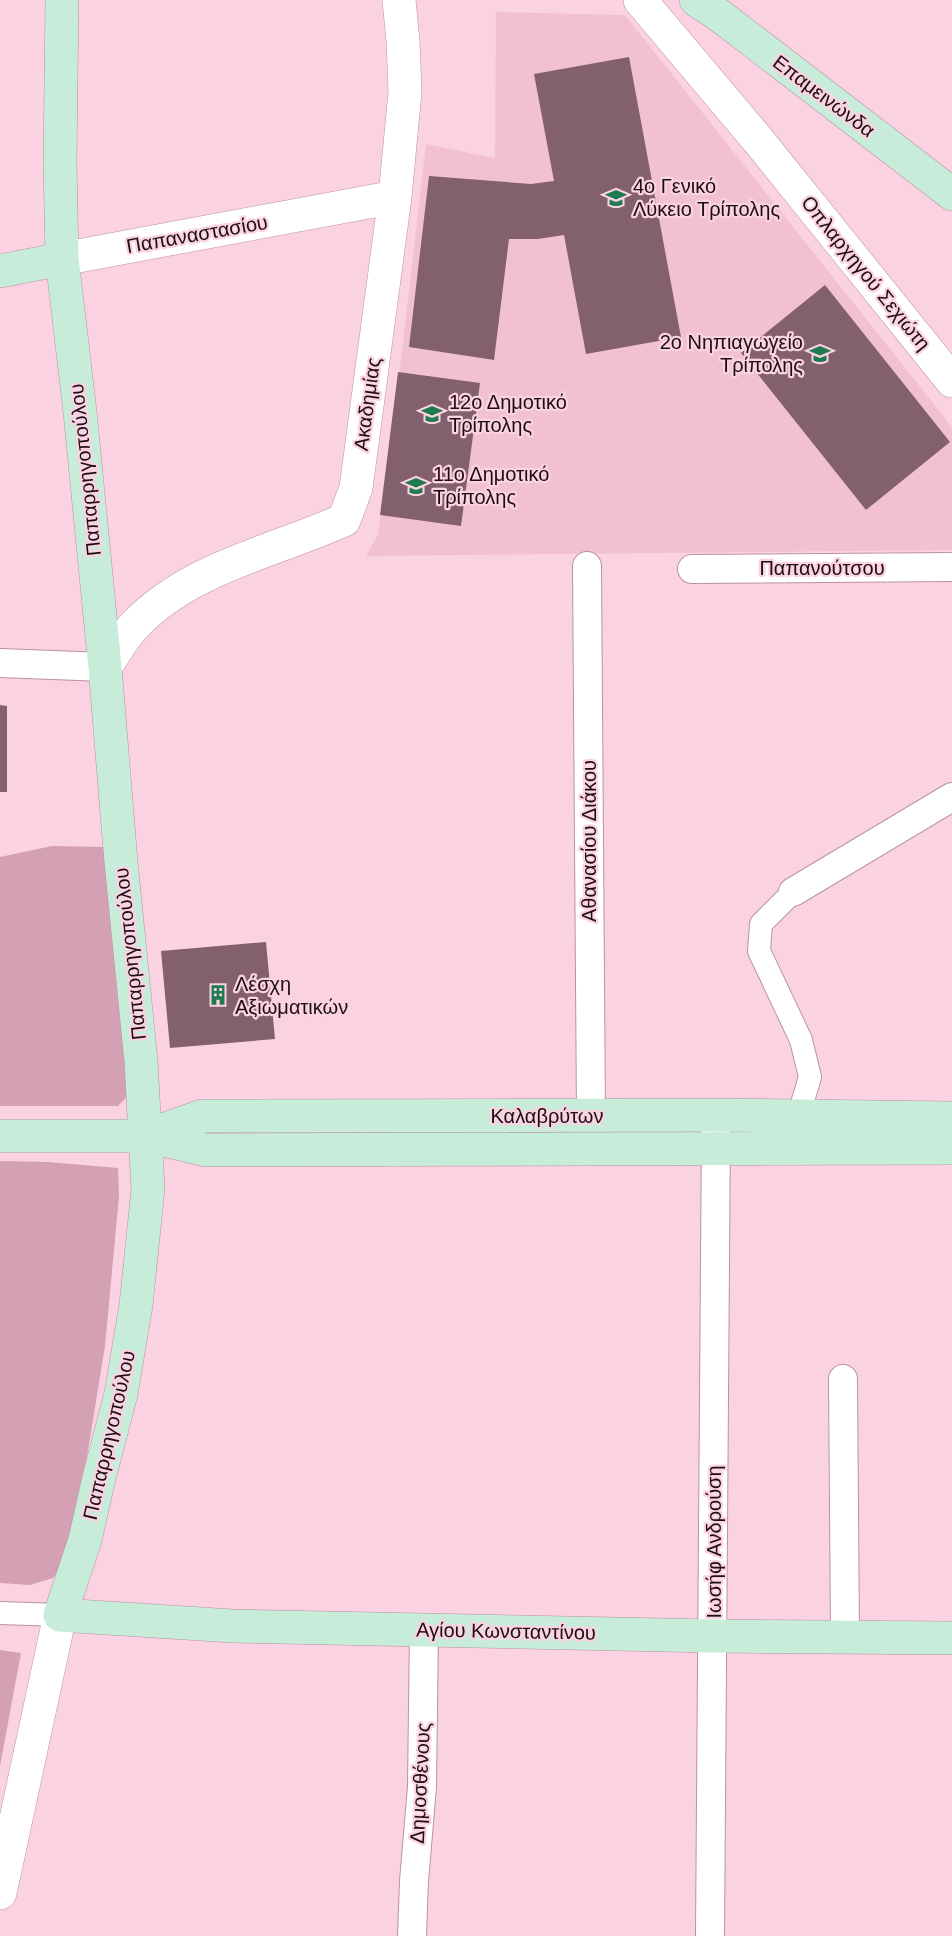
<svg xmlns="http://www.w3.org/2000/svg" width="952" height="1936" viewBox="0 0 952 1936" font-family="Arial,sans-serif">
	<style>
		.built { fill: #f1c1d2 }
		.green { fill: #d4a0b3 }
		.building { fill: #83606d }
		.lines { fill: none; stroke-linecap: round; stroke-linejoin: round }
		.pedestrian-casing { stroke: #ba93a1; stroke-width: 24 }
		.minor-casing { stroke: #ba93a1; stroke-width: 30 }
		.tertiary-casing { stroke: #ba93a1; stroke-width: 34 }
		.secondary-casing { stroke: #ba93a1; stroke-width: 34 }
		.pedestrian { stroke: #fff; stroke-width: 22 }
		.minor { stroke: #fff; stroke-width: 28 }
		.tertiary { stroke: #fff; stroke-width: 33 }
		.secondary { stroke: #c7ecda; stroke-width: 33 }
		.labels { text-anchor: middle; stroke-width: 4.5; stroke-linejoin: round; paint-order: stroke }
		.street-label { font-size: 20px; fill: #1c0e13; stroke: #fbd2e1 }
		.poi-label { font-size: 20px; fill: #1c0e13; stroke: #fbd2e1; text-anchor: start }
	</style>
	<rect width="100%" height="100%" fill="#fbd2e1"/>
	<!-- built -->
	<path class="built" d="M 496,12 L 625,15 L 952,427 L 952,550 L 366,556 L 378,535 L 402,351 L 426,144 L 495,158 Z"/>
	<!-- green -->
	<path class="green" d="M 52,846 L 106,847 L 134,1089 L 118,1106 L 0,1106 L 0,857 Z
		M 0,1161 L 48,1162 L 118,1168 L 119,1196 L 105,1346 L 72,1548 L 53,1578 L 30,1585 L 0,1583 Z
		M 0,1650 L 21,1653 L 0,1766 Z"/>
	<!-- building -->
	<path class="building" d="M 629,57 L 681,337 L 586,354 L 564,235 L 538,239 L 509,239 L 494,360 L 409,347 L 429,176 L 531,184 L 554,181 L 534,74 Z
		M 825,285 L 950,442 L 866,510 L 741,353 Z
		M 398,372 L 480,383 L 461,526 L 380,515 Z
		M 0,705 L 7,706 L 7,792 L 0,792 Z
		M 266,942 L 275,1039 L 170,1048 L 161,951 Z"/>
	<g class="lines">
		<!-- pedestrian casing -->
		<g class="pedestrian-casing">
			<path id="pedestrian" d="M 793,892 L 761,924 L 759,951 L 801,1040 L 810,1077 L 798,1117
				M 0,1613 L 60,1615"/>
		</g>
		<!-- minor casing -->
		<g class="minor-casing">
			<path id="minor" d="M 587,566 L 591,1117
				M 692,569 L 952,567
				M 0,663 L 105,667
				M 793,892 L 952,797
				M 843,1379 L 845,1636
				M 412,1936 L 414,1881 L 422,1787 L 424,1629
				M 710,1936 L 716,1126"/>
		</g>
		<!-- tertiary casing -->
		<g class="tertiary-casing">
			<path id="tertiary" d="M 640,0 L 758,140 L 952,381
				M 62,259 L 395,197
				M 105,667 C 115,653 123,638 134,626 C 190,567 273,552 344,520 L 356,488 L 395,197 L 405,92 L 403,41 L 399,0
				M 0,1893 L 60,1615"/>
		</g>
		<!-- secondary casing -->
		<g class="secondary-casing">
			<path id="secondary" d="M 62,0 L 60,162 L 62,259 L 80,412 L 105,667 L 121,862 L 141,1061 L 148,1189 L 136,1305 L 121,1394 L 99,1478 L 85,1540 L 60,1615 L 233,1626 L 713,1636 L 952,1638
				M 696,0 L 719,15 L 952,194
				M 0,271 L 62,259
				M 0,1136 L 146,1136 L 206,1150 L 952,1148
				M 146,1136 L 202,1116 L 716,1115 L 952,1118"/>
		</g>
		<!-- pedestrian -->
		<use href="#pedestrian" class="pedestrian"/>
		<!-- minor -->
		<use href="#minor" class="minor"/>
		<!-- tertiary -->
		<use href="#tertiary" class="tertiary"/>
		<!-- secondary -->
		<use href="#secondary" class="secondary"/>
	</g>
	<!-- icons -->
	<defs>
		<g id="school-bare" transform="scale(1.62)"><path d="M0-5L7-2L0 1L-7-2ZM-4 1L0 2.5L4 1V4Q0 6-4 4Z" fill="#1e7a50" stroke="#fbd2e1" stroke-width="2.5" paint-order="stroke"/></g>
		<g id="building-bare" transform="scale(1.62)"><path d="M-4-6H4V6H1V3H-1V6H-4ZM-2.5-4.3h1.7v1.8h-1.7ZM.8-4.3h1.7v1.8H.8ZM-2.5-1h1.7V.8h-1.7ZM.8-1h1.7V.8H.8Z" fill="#1e7a50" stroke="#fbd2e1" stroke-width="2.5" paint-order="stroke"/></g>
	</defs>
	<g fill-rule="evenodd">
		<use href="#school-bare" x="616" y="198"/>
		<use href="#school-bare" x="820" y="354"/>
		<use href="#school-bare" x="432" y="414"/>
		<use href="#school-bare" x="416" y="486"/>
		<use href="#building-bare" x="218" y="995"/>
	</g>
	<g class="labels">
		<!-- street labels -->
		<g class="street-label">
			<text transform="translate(824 96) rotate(37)" y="7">Επαμεινώνδα</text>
			<text transform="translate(197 234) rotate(-10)" y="7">Παπαναστασίου</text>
			<text transform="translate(866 273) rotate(51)" y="7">Οπλαρχηγού Σεχιώτη</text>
			<text transform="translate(367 404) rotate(-82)" y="7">Ακαδημίας</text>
			<text transform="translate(85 470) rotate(-96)" y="7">Παπαρρηγοπούλου</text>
			<text x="822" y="575">Παπανούτσου</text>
			<text transform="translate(589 841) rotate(-90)" y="7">Αθανασίου Διάκου</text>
			<text transform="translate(130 954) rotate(-96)" y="7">Παπαρρηγοπούλου</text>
			<text x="547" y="1123">Καλαβρύτων</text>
			<text transform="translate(109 1435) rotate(-77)" y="7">Παπαρρηγοπούλου</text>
			<text transform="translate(714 1542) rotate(-90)" y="7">Ιωσήφ Ανδρούση</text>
			<text transform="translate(506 1631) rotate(1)" y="7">Αγίου Κωνσταντίνου</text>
			<text transform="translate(420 1783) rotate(-87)" y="7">Δημοσθένους</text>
		</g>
		<!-- poi labels -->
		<g class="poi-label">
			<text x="633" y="193">4ο Γενικό<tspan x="633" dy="23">Λύκειο Τρίπολης</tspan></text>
			<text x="803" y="349" text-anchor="end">2ο Νηπιαγωγείο<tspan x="803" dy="23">Τρίπολης</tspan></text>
			<text x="449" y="409">12ο Δημοτικό<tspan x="449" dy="23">Τρίπολης</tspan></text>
			<text x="433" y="481">11ο Δημοτικό<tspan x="433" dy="23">Τρίπολης</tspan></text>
			<text x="235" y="991">Λέσχη<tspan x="235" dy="23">Αξιωματικών</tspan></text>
		</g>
	</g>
</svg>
